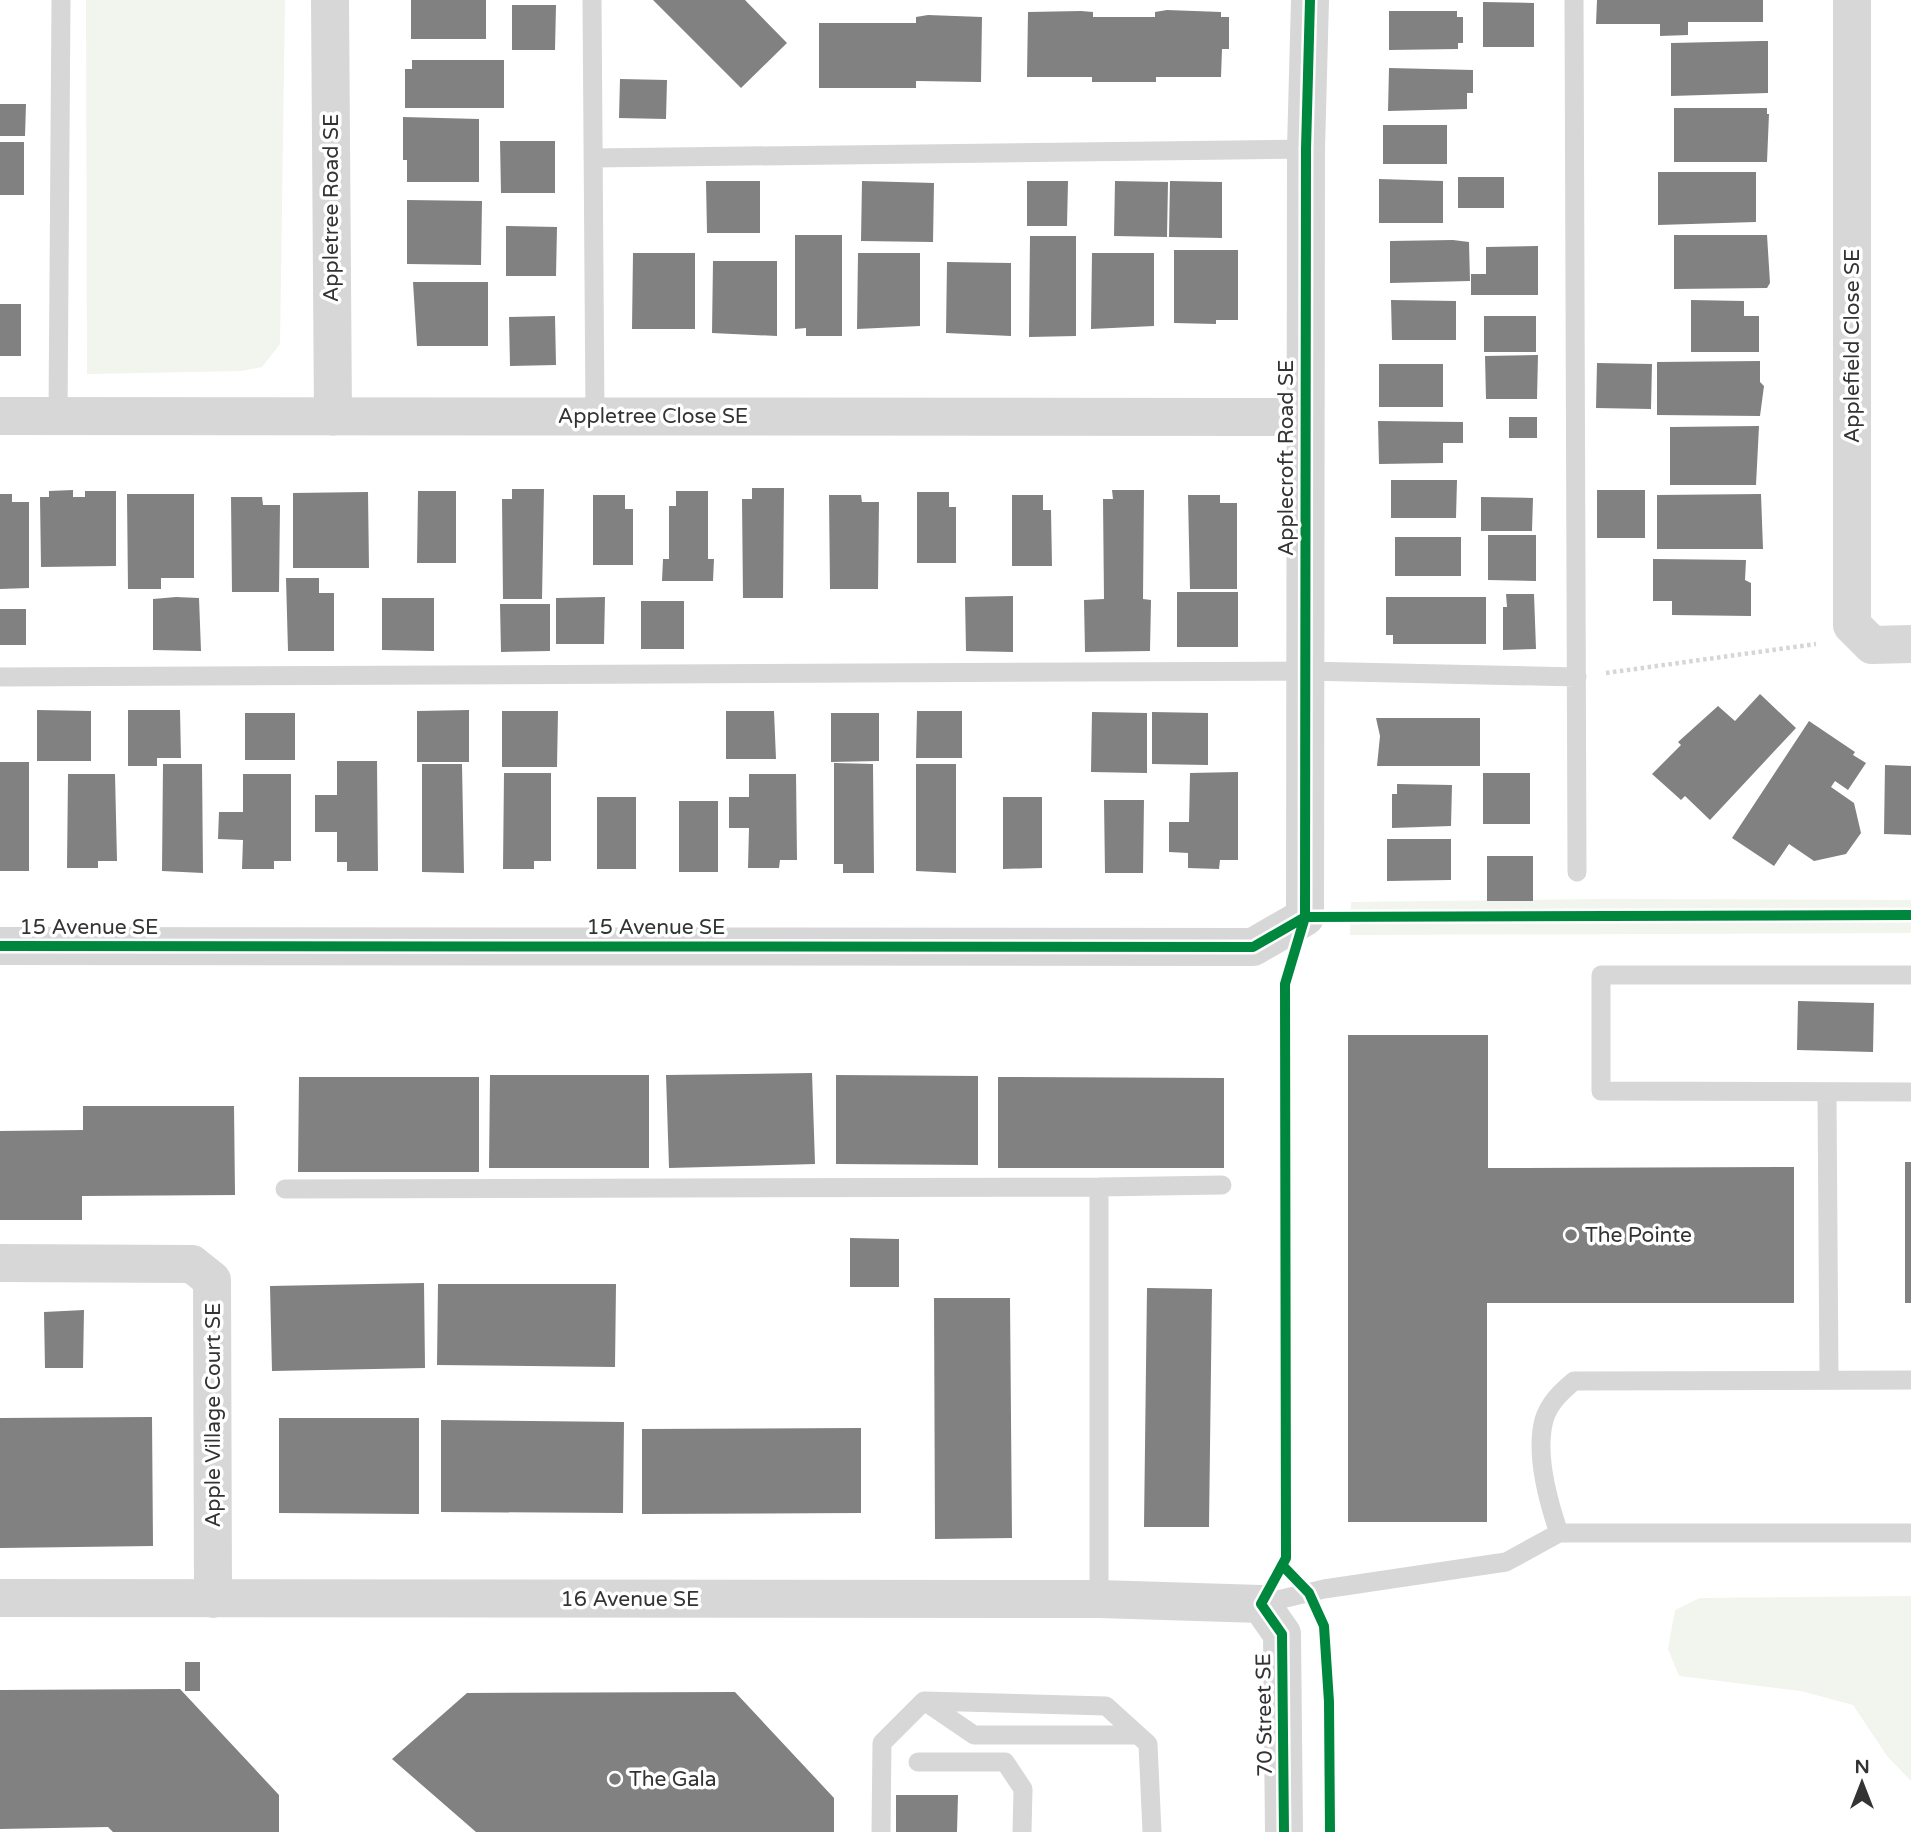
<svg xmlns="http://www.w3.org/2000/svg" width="1911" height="1832" viewBox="0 0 1911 1832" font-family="'Varela Round',sans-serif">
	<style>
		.green { fill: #f1f5ed }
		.building { fill: #818181 }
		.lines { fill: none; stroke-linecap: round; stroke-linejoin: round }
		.path { stroke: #d6d6d6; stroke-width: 4.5; stroke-dasharray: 3.5 3.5; stroke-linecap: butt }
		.service { stroke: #d7d7d7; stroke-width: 19 }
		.minor { stroke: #d7d7d7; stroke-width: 38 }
		.cycleway-casing { stroke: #fff; stroke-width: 15 }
		.cycleway { stroke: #00873e; stroke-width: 10 }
		.poi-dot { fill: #7a7a7a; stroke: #fff; stroke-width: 2.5 }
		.labels { text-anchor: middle; stroke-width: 7; stroke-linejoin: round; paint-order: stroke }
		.street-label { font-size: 21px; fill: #333; stroke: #fff }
		.poi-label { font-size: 21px; fill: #333; stroke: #fff; text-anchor: start }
	</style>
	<rect width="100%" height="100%" fill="#fff"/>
	<!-- green -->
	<path class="green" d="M 86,0 L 285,0 L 280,344 L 262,367 L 241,371 L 87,374 Z
		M 1601,899 L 1911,900 L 1911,933 L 1350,935 L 1351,902 Z
		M 1911,1596 L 1911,1781 L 1887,1756 L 1853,1705 L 1801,1691 L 1679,1676 L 1668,1649 L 1675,1610 L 1700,1598 Z"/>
	<!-- building -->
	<path class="building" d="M 411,0 L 486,0 L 486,39 L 411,39 Z
		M 653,0 L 745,0 L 787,43 L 741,88 Z
		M 1597,0 L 1763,0 L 1763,22 L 1688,22 L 1688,35 L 1660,36 L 1660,24 L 1596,24 Z
		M 1483,2 L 1534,3 L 1534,47 L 1483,47 Z
		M 512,5 L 556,5 L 555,50 L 512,50 Z
		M 1167,10 L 1221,12 L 1221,17 L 1229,17 L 1229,49 L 1222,49 L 1221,77 L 1156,77 L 1156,82 L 1092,82 L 1092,77 L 1027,77 L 1028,12 L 1081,11 L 1093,12 L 1093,17 L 1155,17 L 1155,12 Z
		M 1389,11 L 1457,11 L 1457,17 L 1463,17 L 1463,43 L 1458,43 L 1458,49 L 1389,50 Z
		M 928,15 L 982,17 L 981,82 L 916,81 L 916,88 L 819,88 L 819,23 L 916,23 L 916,17 Z
		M 1761,41 L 1768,41 L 1768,93 L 1671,96 L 1671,43 Z
		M 412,60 L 504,60 L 504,108 L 405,108 L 405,69 L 412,69 Z
		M 1389,68 L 1473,70 L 1473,93 L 1467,93 L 1467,109 L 1388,111 Z
		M 620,79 L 667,80 L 666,119 L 619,118 Z
		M 0,104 L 26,104 L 25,136 L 0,136 Z
		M 1674,108 L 1767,108 L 1767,114 L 1769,114 L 1767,162 L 1674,162 Z
		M 403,117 L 479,119 L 479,182 L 407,182 L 407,160 L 403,160 Z
		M 1383,125 L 1447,125 L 1447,164 L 1383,164 Z
		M 500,141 L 555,141 L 555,193 L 501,193 Z
		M 0,142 L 24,142 L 24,195 L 0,195 Z
		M 1658,172 L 1756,172 L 1756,222 L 1658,225 Z
		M 1458,177 L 1504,177 L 1504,208 L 1458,208 Z
		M 1379,179 L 1443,181 L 1443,223 L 1379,223 Z
		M 706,181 L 760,181 L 760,233 L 707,233 Z
		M 862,181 L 934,183 L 933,242 L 861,241 Z
		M 1027,181 L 1068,181 L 1067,226 L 1027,226 Z
		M 1115,181 L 1168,182 L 1167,237 L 1114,236 Z
		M 1170,181 L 1222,182 L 1222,238 L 1169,237 Z
		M 407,200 L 482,201 L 481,265 L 407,264 Z
		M 506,226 L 557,227 L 556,276 L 506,276 Z
		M 795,235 L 842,235 L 842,336 L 806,336 L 806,328 L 795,329 Z
		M 1674,235 L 1767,235 L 1770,283 L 1767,288 L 1674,289 Z
		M 1030,236 L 1076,236 L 1076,336 L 1029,337 Z
		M 1453,240 L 1469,242 L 1470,281 L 1390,283 L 1390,241 Z
		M 1538,246 L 1538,295 L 1471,295 L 1471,274 L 1486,274 L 1486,247 Z
		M 1174,250 L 1238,250 L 1238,320 L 1216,320 L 1216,324 L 1174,323 Z
		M 633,253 L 695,253 L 695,329 L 632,329 Z
		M 858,253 L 920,253 L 920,326 L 857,329 Z
		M 1092,253 L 1154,253 L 1154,326 L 1091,329 Z
		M 713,261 L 777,261 L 777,336 L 712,333 Z
		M 947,262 L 1011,263 L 1011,336 L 946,333 Z
		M 413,282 L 488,282 L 488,346 L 417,346 Z
		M 1391,300 L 1456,301 L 1456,340 L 1392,340 Z
		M 1691,300 L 1744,301 L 1744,316 L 1759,316 L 1759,352 L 1691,352 Z
		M 0,304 L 21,304 L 21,356 L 0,356 Z
		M 555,316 L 556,365 L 510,366 L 509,317 Z
		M 1484,316 L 1536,316 L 1536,352 L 1484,352 Z
		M 1538,355 L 1537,399 L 1486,399 L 1485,356 Z
		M 1760,361 L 1760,382 L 1764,386 L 1760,416 L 1657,415 L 1657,362 Z
		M 1597,363 L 1652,364 L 1651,409 L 1596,408 Z
		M 1379,364 L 1443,364 L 1443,407 L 1379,407 Z
		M 1509,417 L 1537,417 L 1537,438 L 1509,438 Z
		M 1378,421 L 1463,422 L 1463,443 L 1443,443 L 1443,463 L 1379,464 Z
		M 1759,426 L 1756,485 L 1670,485 L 1670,427 Z
		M 1391,480 L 1457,480 L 1456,518 L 1391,518 Z
		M 752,488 L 784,488 L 783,598 L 743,598 L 742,499 L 752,499 Z
		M 512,489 L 544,489 L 542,599 L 503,599 L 502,499 L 512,499 Z
		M 73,490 L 73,497 L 85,497 L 85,491 L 116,491 L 116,566 L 41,567 L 40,497 L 49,497 L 49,491 Z
		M 1112,490 L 1144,490 L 1143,599 L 1151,600 L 1150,651 L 1085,652 L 1084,600 L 1104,599 L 1103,499 L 1113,499 Z
		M 1597,490 L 1645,490 L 1645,538 L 1597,538 Z
		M 418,491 L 456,491 L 456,563 L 417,563 Z
		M 676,491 L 708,491 L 708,559 L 714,559 L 713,581 L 662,581 L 663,559 L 669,559 L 669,506 L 676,506 Z
		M 368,492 L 369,568 L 293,568 L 293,493 Z
		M 917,492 L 949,492 L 949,507 L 956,507 L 956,563 L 917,563 Z
		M 0,494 L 12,494 L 12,502 L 29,502 L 29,588 L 0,589 Z
		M 127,494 L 194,494 L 194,578 L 161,578 L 161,589 L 128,589 Z
		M 1761,494 L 1763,549 L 1657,549 L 1657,495 Z
		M 593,495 L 625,495 L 625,509 L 633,509 L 633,565 L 593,565 Z
		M 829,495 L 861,495 L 862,502 L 879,502 L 878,589 L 830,589 Z
		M 1012,495 L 1043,495 L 1043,510 L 1051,510 L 1052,566 L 1012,566 Z
		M 1188,495 L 1220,495 L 1220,503 L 1237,503 L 1237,589 L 1190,589 Z
		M 231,497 L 262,497 L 263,505 L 280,505 L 279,592 L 232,592 Z
		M 1481,497 L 1533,498 L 1532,531 L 1481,531 Z
		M 1488,535 L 1536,535 L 1536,581 L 1488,580 Z
		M 1395,537 L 1461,537 L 1461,576 L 1395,576 Z
		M 1653,559 L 1746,560 L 1745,580 L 1751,583 L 1751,616 L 1672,615 L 1672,601 L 1653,601 Z
		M 286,578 L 319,578 L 319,593 L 334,593 L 334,651 L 288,651 Z
		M 1177,592 L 1238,592 L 1238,647 L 1177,647 Z
		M 1506,594 L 1534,594 L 1536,649 L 1503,650 L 1503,607 L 1507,607 Z
		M 1013,596 L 1013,652 L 966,651 L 965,597 Z
		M 176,597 L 199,598 L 201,651 L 153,650 L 153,599 Z
		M 605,597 L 604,644 L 556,644 L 556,598 Z
		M 1386,597 L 1486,597 L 1486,644 L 1393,644 L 1393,635 L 1386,635 Z
		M 382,598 L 434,598 L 434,651 L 382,650 Z
		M 641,601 L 684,601 L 684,649 L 641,649 Z
		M 500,604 L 550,604 L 550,651 L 501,652 Z
		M 0,609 L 26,609 L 26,645 L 0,645 Z
		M 1760,694 L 1796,728 L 1710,820 L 1685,796 L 1681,800 L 1652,774 L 1681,745 L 1678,742 L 1718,706 L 1735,721 Z
		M 37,710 L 91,711 L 91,761 L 37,761 Z
		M 128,710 L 180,710 L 181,758 L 157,758 L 157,766 L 128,766 Z
		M 469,710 L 469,762 L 417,762 L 417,711 Z
		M 502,711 L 558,711 L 557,767 L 502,767 Z
		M 726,711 L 774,711 L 776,759 L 726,759 Z
		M 917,711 L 962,711 L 962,758 L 916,758 Z
		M 1092,712 L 1147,713 L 1147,773 L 1091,772 Z
		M 1152,712 L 1208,713 L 1208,765 L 1152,764 Z
		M 245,713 L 295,713 L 295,760 L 245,760 Z
		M 831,713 L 879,713 L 879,761 L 831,762 Z
		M 1376,718 L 1480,718 L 1480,766 L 1377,766 L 1380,736 Z
		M 1809,721 L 1855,752 L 1853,755 L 1866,763 L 1848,790 L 1835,781 L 1831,787 L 1854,803 L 1861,833 L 1846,854 L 1814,861 L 1789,844 L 1774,866 L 1732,838 Z
		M 337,761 L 377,761 L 378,871 L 347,871 L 347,862 L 337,862 L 337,832 L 315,832 L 315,795 L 337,795 Z
		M 0,762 L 29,762 L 29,871 L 0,871 Z
		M 834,763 L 873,764 L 874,873 L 843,873 L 843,864 L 834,864 Z
		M 163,764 L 202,764 L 203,873 L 162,871 Z
		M 422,764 L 462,764 L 464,873 L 422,872 Z
		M 916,764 L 956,764 L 956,873 L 916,871 Z
		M 1885,765 L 1911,766 L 1911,835 L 1884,834 Z
		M 1238,772 L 1238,860 L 1220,860 L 1219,869 L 1188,868 L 1188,853 L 1169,852 L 1169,822 L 1189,822 L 1190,773 Z
		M 504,773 L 551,773 L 551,861 L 534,861 L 534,869 L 503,869 Z
		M 1483,773 L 1530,773 L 1530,824 L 1483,824 Z
		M 68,774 L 115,774 L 117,861 L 98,861 L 98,868 L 67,868 Z
		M 243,774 L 291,774 L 291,861 L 274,861 L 274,869 L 242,869 L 243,840 L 218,839 L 219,812 L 243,812 Z
		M 749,774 L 796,774 L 797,860 L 780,860 L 779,868 L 748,868 L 749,828 L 729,828 L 729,797 L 749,797 Z
		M 1397,784 L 1452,785 L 1451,826 L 1392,828 L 1392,794 L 1397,794 Z
		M 597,797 L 636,797 L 636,869 L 597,869 Z
		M 1003,797 L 1042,797 L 1042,868 L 1003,869 Z
		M 1104,800 L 1144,800 L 1143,873 L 1105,873 Z
		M 679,801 L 718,801 L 718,872 L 679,872 Z
		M 1387,839 L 1451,839 L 1451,880 L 1387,881 Z
		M 1487,856 L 1533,856 L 1533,901 L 1487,901 Z
		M 1798,1001 L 1874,1003 L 1873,1052 L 1797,1050 Z
		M 1348,1035 L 1488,1035 L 1488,1168 L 1794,1167 L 1794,1303 L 1487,1303 L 1487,1522 L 1348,1522 Z
		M 812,1073 L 815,1164 L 669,1168 L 666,1075 Z
		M 490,1075 L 649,1075 L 649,1168 L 489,1168 Z
		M 836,1075 L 978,1076 L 978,1165 L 836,1164 Z
		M 299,1077 L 479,1077 L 479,1172 L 298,1172 Z
		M 998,1077 L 1224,1078 L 1224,1168 L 998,1168 Z
		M 83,1106 L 234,1106 L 235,1195 L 82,1196 L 82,1220 L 0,1220 L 0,1131 L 83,1130 Z
		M 1905,1162 L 1911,1162 L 1911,1303 L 1905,1303 Z
		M 850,1238 L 899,1239 L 899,1287 L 850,1287 Z
		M 424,1283 L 425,1368 L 272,1371 L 270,1286 Z
		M 438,1284 L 616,1284 L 615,1367 L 437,1365 Z
		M 1147,1288 L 1212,1289 L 1209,1527 L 1144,1527 Z
		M 934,1298 L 1010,1298 L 1012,1538 L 935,1539 Z
		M 84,1310 L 83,1368 L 45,1368 L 44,1312 Z
		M 152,1417 L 153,1546 L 0,1548 L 0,1418 Z
		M 279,1418 L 419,1418 L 419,1514 L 279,1513 Z
		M 441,1420 L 624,1422 L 623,1513 L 441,1512 Z
		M 861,1428 L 861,1513 L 642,1514 L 642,1429 Z
		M 185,1662 L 200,1662 L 200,1691 L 185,1691 Z
		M 180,1689 L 279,1795 L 279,1832 L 113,1832 L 108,1827 L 0,1829 L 0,1690 Z
		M 735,1692 L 834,1798 L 834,1832 L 476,1832 L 392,1759 L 467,1693 Z
		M 896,1795 L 958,1795 L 957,1832 L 896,1832 Z"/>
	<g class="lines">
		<!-- path -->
		<path class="path" d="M 1606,673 L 1816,644
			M 1344,916 L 1911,915
			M 1327,1668 L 1329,1702"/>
		<!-- service -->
		<path class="service" d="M 592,0 L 595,416
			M 1574,0 L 1577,872
			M 595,158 L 1306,149
			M 58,416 L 61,0
			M 0,677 L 1305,671 L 1577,677
			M 1911,975 L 1601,975 L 1601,1091 L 1911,1092
			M 1827,1094 L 1829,1380
			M 1099,1187 L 1222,1185
			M 285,1189 L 1099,1187 L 1099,1599
			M 1559,1533 C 1548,1501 1535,1454 1544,1420 C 1549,1403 1561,1392 1574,1381 L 1911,1380
			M 1261,1604 L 1324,1589 L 1506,1562 L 1559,1533 L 1911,1533
			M 924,1701 L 974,1735 L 1138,1735
			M 918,1762 L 1005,1762 L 1023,1789 L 1022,1832
			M 881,1832 L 882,1743 L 924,1701 L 1106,1706 L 1148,1744 L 1152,1832"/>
		<!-- minor -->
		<path class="minor" d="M 330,0 L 333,417
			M 1852,0 L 1852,625 L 1872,645 L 1911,644
			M 0,416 L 1305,417
			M 0,946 L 1253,947 L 1305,917 L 1306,149 L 1310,0
			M 0,1263 L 192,1264 L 212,1280 L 213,1599
			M 0,1598 L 1099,1599 L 1261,1604 L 1282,1634 L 1284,1832"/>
		<!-- cycleway casing -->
		<g class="cycleway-casing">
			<path id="cycleway" d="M 0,946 L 1253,947 L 1305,917 L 1911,915
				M 1282,1565 L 1309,1593 L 1324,1626 L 1329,1702 L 1330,1832
				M 1284,1832 L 1282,1634 L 1261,1604 L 1286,1558 L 1285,984 L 1305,917 L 1306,149 L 1310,0"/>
		</g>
		<!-- cycleway -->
		<use href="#cycleway" class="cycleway"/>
	</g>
	<!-- markers -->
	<g class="poi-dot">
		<circle cx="1571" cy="1235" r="7"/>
		<circle cx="615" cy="1779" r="7"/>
	</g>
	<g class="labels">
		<!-- street labels -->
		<g class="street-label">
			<text transform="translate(331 208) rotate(-90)" y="7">Appletree Road SE</text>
			<text transform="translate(1852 346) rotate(-90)" y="7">Applefield Close SE</text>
			<text x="653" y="423">Appletree Close SE</text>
			<text transform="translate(1286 458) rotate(-90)" y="7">Applecroft Road SE</text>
			<text x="89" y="934">15 Avenue SE</text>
			<text x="656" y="934">15 Avenue SE</text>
			<text transform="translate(213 1415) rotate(-90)" y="7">Apple Village Court SE</text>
			<text x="630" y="1606">16 Avenue SE</text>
			<text transform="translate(1264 1715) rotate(-91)" y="7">70 Street SE</text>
		</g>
		<!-- poi labels -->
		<g class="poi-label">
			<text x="1585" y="1242">The Pointe</text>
			<text x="629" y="1786">The Gala</text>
		</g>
	</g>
	<!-- north arrow -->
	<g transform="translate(1862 1783)" stroke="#ffffff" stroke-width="5" paint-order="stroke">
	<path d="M0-5L12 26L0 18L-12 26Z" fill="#333333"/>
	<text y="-10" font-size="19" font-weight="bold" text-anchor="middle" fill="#333333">N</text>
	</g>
</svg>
